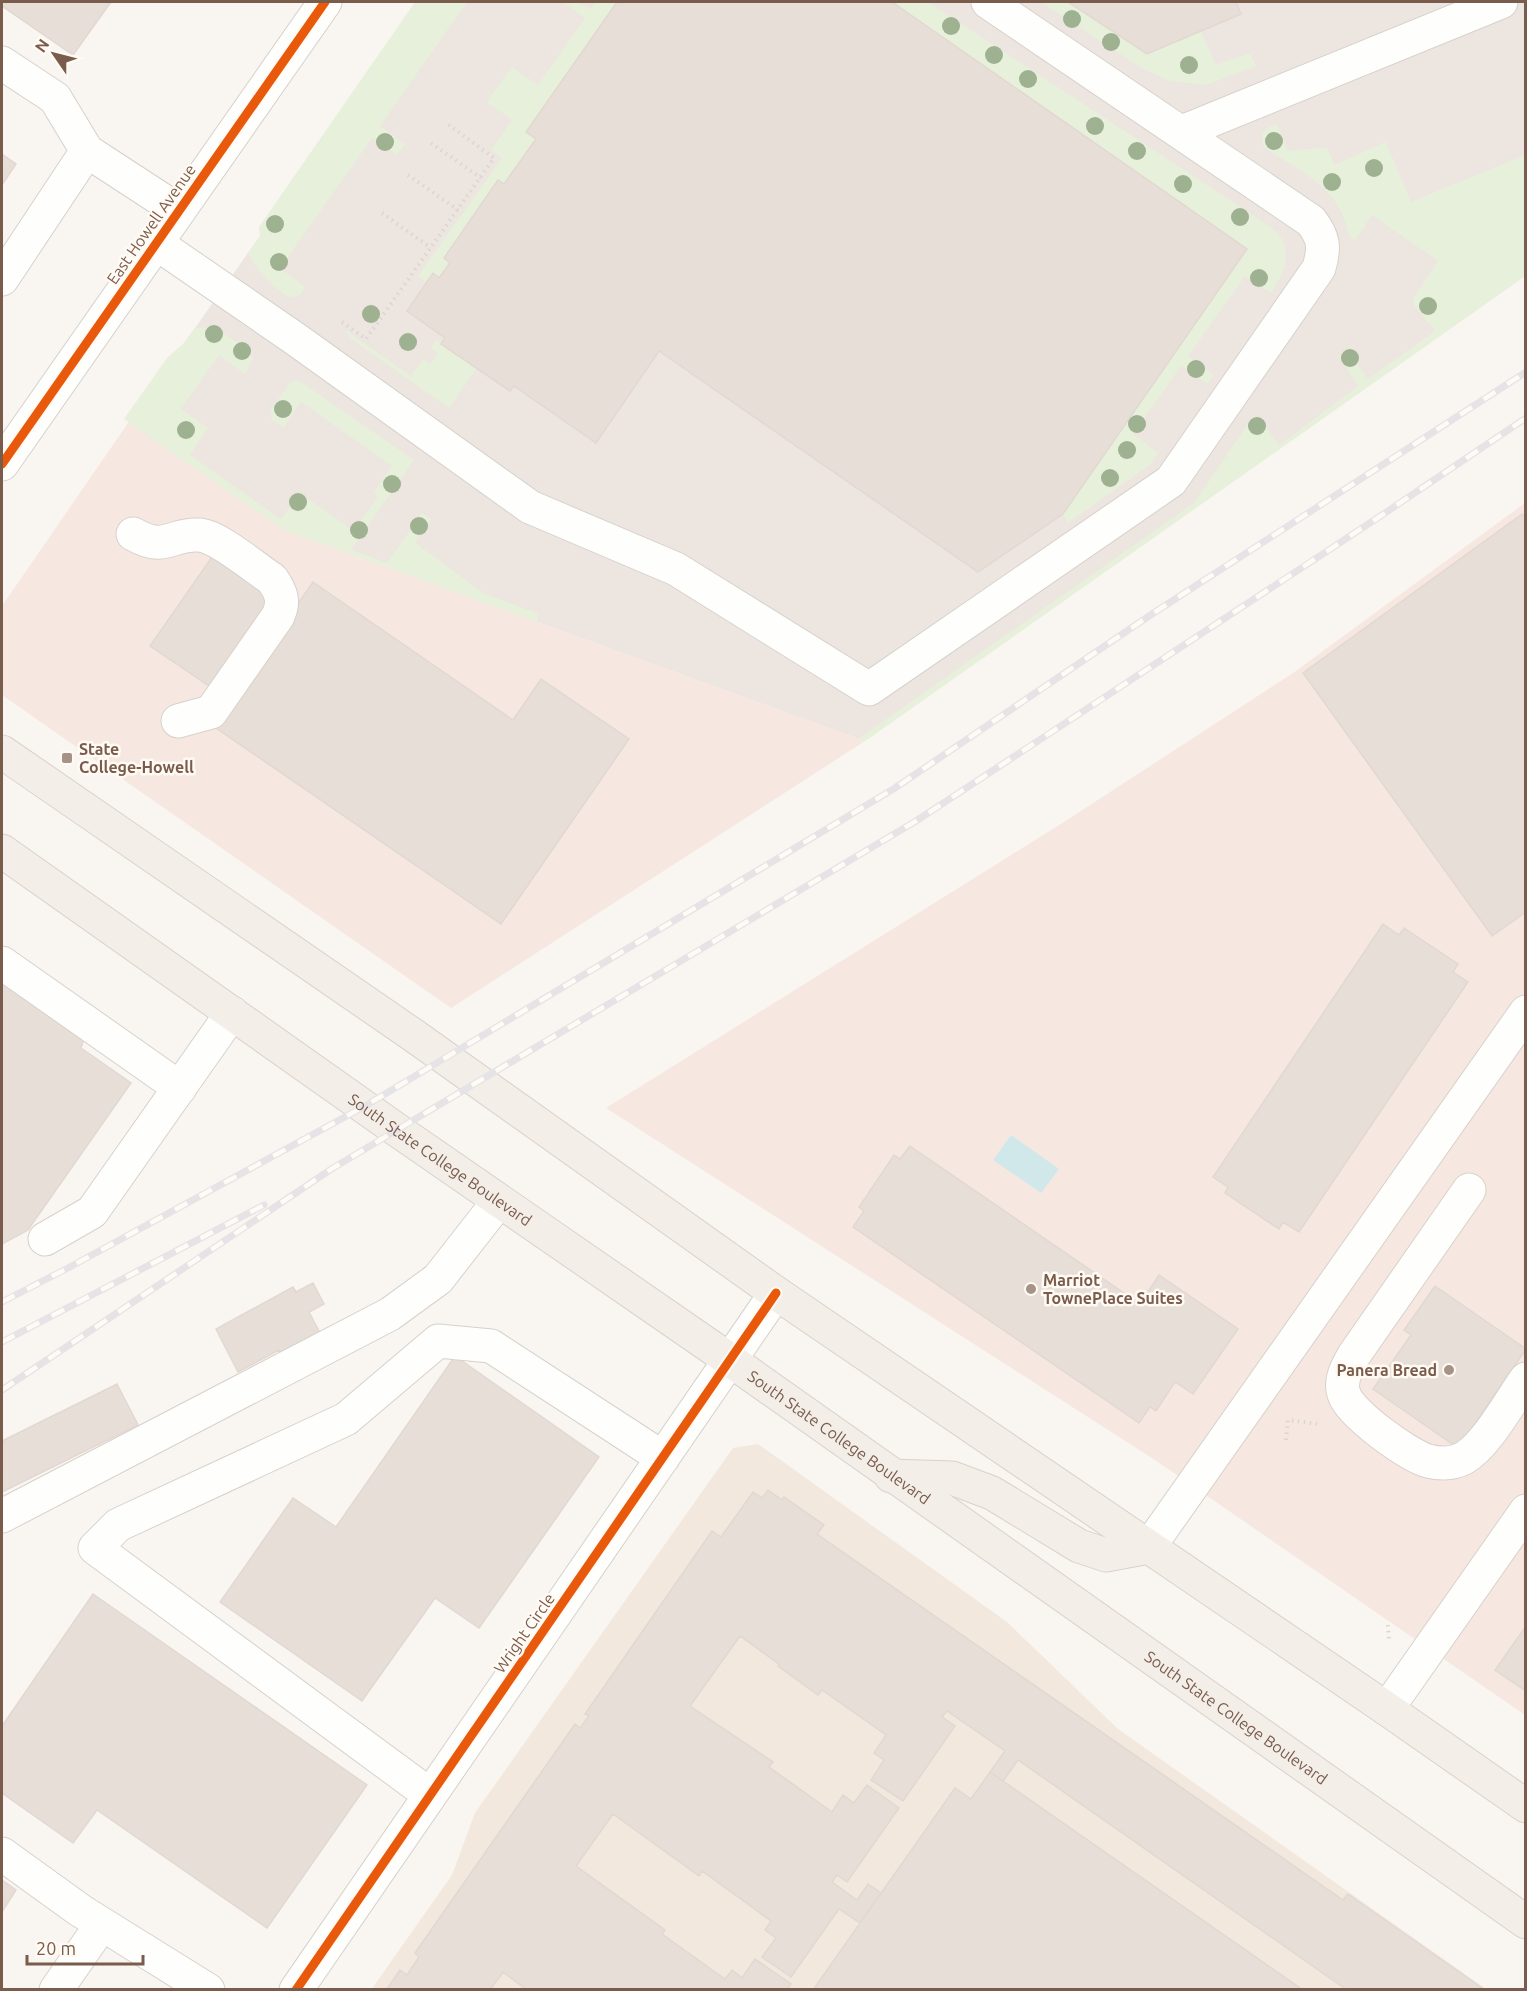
<svg xmlns="http://www.w3.org/2000/svg" width="1527" height="1991" viewBox="0 0 1527 1991" font-family="Ubuntu,sans-serif">
	<style>
		.residential { fill: #f2e8de }
		.commercial { fill: #f6e8e1 }
		.industrial { fill: #ede5e0 }
		.green { fill: #e7f0db }
		.water { fill: #d0e8ea }
		.building { fill: #e6ded7; stroke: #e2d8d2; stroke-width: 1.5 }
		.lines { fill: none; stroke-linecap: round; stroke-linejoin: round }
		.minor-casing { stroke: #d7d1cb; stroke-width: 35 }
		.major-casing { stroke: #dad1cc; stroke-width: 35 }
		.path { stroke: #dcd5d0; stroke-width: 4; stroke-dasharray: 1.5 4.5; stroke-linecap: butt }
		.minor { stroke: #fefefd; stroke-width: 33 }
		.major { stroke: #f3eee8; stroke-width: 33 }
		.rail-casing { stroke: #e6e3e7; stroke-width: 7 }
		.rail { stroke: #fffaf3; stroke-width: 4.5; stroke-dasharray: 14; stroke-linecap: butt }
		.cycleway-casing { stroke: #fffaf3; stroke-width: 13 }
		.cycleway { stroke: #e8590c; stroke-width: 9 }
		.tree { fill: #9eb190 }
		.poi-dot { fill: #a69286; stroke: #fffaf3; stroke-width: 2 }
		.labels { text-anchor: middle; stroke-width: 5; stroke-linejoin: round; paint-order: stroke }
		.street-label { font-size: 16px; fill: #7a5c4d; stroke: #fffaf3 }
		.poi-label { font-size: 16px; font-weight: bold; fill: #7a5c4d; stroke: #fffaf3; text-anchor: start }
	</style>
	<rect width="100%" height="100%" fill="#f9f5f0"/>
	<!-- residential -->
	<path class="residential" d="M 758,1444 L 1007,1622 L 1118,1729 L 1486,1989 L 371,1990 L 452,1875 L 475,1813 L 733,1448 Z"/>
	<!-- commercial -->
	<path class="commercial" d="M 128,423 L 284,530 L 865,741 L 451,1008 L 2,695 L 2,606 Z
		M 1525,503 L 1525,1715 L 1155,1460 L 606,1108 L 1064,822 L 1293,673 Z"/>
	<!-- industrial -->
	<path class="industrial" d="M 425,2 L 1525,2 L 1525,276 L 865,741 L 284,530 L 128,423 Z"/>
	<!-- green -->
	<path class="green" d="M 415,2 L 467,2 L 380,126 L 405,144 L 397,155 L 372,138 L 280,268 L 305,287 L 299,296 L 288,297 C 269,283 259,274 248,253 L 260,236 L 259,227 Z
		M 563,2 L 579,2 L 590,9 L 596,2 L 617,2 L 526,132 L 536,139 L 504,184 L 498,180 L 444,258 L 450,263 L 439,278 L 433,273 L 427,282 L 418,276 L 502,158 L 491,150 L 512,120 L 487,102 L 512,67 L 538,85 L 585,18 Z
		M 892,2 L 928,2 L 1271,227 C 1296,249 1286,269 1271,293 L 1245,276 L 1188,356 L 1214,375 L 1207,384 L 1181,366 L 1133,434 L 1158,453 L 1151,464 L 1068,523 L 1063,514 L 1246,249 Z
		M 1041,2 L 1068,2 L 1147,54 L 1201,31 L 1216,65 L 1250,53 L 1256,66 L 1206,85 L 1170,81 L 1143,69 Z
		M 1277,124 L 1288,151 L 1327,147 L 1334,165 L 1386,142 L 1411,202 L 1525,155 L 1525,276 L 865,741 L 858,739 L 1194,503 L 1252,418 L 1258,417 L 1261,420 L 1279,445 L 1358,386 L 1341,360 L 1350,353 L 1368,379 L 1435,331 L 1414,305 L 1413,299 L 1438,261 L 1372,215 L 1355,240 L 1349,236 C 1341,188 1302,172 1265,148 C 1257,135 1265,128 1277,124 Z
		M 195,328 C 199,328 205,327 210,328 C 222,331 249,348 253,359 L 245,374 L 219,355 L 181,409 L 208,428 L 190,455 L 281,519 L 300,493 L 354,531 L 378,496 L 374,492 L 392,466 L 301,402 L 284,427 L 272,420 L 270,411 L 290,383 L 295,380 L 301,382 L 414,460 L 351,550 L 387,563 L 422,513 L 431,519 L 415,543 L 485,594 L 537,613 L 538,622 L 284,530 L 124,419 L 167,358 L 183,344 Z
		M 345,330 L 411,376 L 423,359 L 430,364 L 438,353 L 431,348 L 436,340 L 477,368 L 449,408 L 350,338 Z"/>
	<!-- water -->
	<path class="water" d="M 1011,1135 L 1059,1169 L 1041,1193 L 993,1160 Z"/>
	<!-- building -->
	<path class="building" d="M 2,2 L 111,2 L 73,55 L 2,6 Z
		M 617,2 L 892,2 L 1247,249 L 1063,514 L 978,572 L 659,351 L 596,443 L 514,386 L 510,391 L 441,344 L 445,338 L 407,311 L 433,273 L 439,278 L 450,263 L 444,258 L 498,180 L 504,184 L 536,139 L 526,132 Z
		M 1068,2 L 1236,2 L 1241,14 L 1147,54 Z
		M 2,154 L 16,164 L 2,185 Z
		M 1522,514 L 1526,519 L 1526,912 L 1492,936 L 1303,673 Z
		M 214,554 L 265,591 L 270,613 L 215,690 L 150,646 Z
		M 313,582 L 513,720 L 541,679 L 629,739 L 501,924 L 213,726 Z
		M 1383,924 L 1399,935 L 1404,928 L 1458,964 L 1453,972 L 1468,982 L 1299,1232 L 1283,1222 L 1279,1229 L 1225,1193 L 1228,1187 L 1213,1177 Z
		M 2,974 L 84,1038 L 81,1048 L 131,1083 L 28,1230 L 2,1244 Z
		M 910,1146 L 1140,1304 L 1159,1275 L 1238,1329 L 1193,1394 L 1175,1382 L 1156,1411 L 1150,1407 L 1139,1423 L 853,1227 L 864,1211 L 859,1207 L 894,1155 L 900,1159 Z
		M 313,1283 L 324,1304 L 309,1312 L 320,1333 L 281,1354 L 279,1350 L 238,1372 L 216,1329 L 293,1287 L 296,1292 Z
		M 1435,1286 L 1526,1349 L 1458,1448 L 1373,1389 L 1411,1335 L 1404,1330 Z
		M 455,1356 L 599,1457 L 479,1628 L 435,1598 L 362,1701 L 220,1602 L 293,1498 L 336,1527 Z
		M 117,1384 L 138,1425 L 2,1492 L 2,1441 Z
		M 768,1490 L 782,1500 L 784,1497 L 824,1525 L 817,1534 L 1343,1900 L 1348,1894 L 1485,1990 L 1347,1990 L 1018,1760 L 1003,1781 L 990,1772 L 1005,1751 L 947,1711 L 942,1717 L 955,1726 L 903,1801 L 871,1780 L 884,1760 L 874,1753 L 886,1735 L 822,1690 L 818,1695 L 778,1666 L 779,1664 L 740,1636 L 690,1706 L 773,1762 L 769,1767 L 832,1812 L 843,1795 L 854,1803 L 867,1785 L 899,1808 L 847,1882 L 837,1875 L 832,1882 L 857,1900 L 868,1884 L 881,1893 L 860,1923 L 839,1909 L 791,1977 L 762,1957 L 776,1938 L 765,1930 L 771,1921 L 702,1871 L 699,1876 L 613,1814 L 576,1866 L 665,1930 L 662,1934 L 725,1979 L 732,1970 L 742,1978 L 755,1959 L 791,1984 L 787,1990 L 527,1990 L 503,1972 L 490,1990 L 386,1990 L 400,1970 L 407,1975 L 419,1957 L 415,1953 L 575,1724 L 580,1728 L 589,1716 L 585,1714 L 712,1531 L 721,1537 L 753,1492 L 762,1498 Z
		M 93,1594 L 367,1785 L 267,1928 L 97,1810 L 73,1843 L 2,1793 L 2,1726 Z
		M 1526,1626 L 1526,1691 L 1495,1670 Z
		M 990,1772 L 1003,1781 L 1303,1990 L 813,1990 L 955,1788 L 971,1799 Z
		M 2,1880 L 16,1890 L 2,1912 Z"/>
	<g class="lines">
		<!-- minor casing -->
		<g class="minor-casing">
			<path id="minor" d="M 2,63 L 55,98 L 87,151
				M 1182,132 L 1501,2
				M 156,243 L 294,338 L 530,507 L 676,569 L 869,689 L 1171,481 L 1319,268 C 1325,247 1324,238 1311,221 L 988,2
				M 2,279 L 87,151 L 179,211
				M 2,464 L 325,2
				M 133,534 C 167,553 170,533 200,535 C 219,537 255,568 272,579 C 281,592 285,601 278,616 L 211,712 L 178,721
				M 2,963 L 180,1088
				M 1469,1190 L 1354,1355 C 1347,1367 1339,1381 1344,1394 C 1350,1414 1408,1455 1428,1461 C 1440,1464 1453,1464 1464,1458 C 1487,1445 1510,1401 1526,1379
				M 45,1239 L 92,1212 L 232,1013
				M 2,1516 L 390,1314 L 438,1279 L 499,1201
				M 1149,1547 L 1526,1012
				M 1387,1709 L 1526,1511
				M 430,1795 L 95,1548 L 118,1525 L 346,1419 L 438,1341 L 491,1346 L 663,1458
				M 2,1854 L 81,1911 L 208,1990
				M 56,1990 L 102,1924
				M 296,1990 L 776,1293"/>
		</g>
		<!-- major casing -->
		<g class="major-casing">
			<g id="major">
				<path d="M 2,752 L 413,1035 L 776,1293 L 1387,1709 L 1526,1806"/>
				<path id="s1" d="M 2,851 L 397,1130 L 730,1360 L 1526,1922"/>
				<path d="M 891,1476 L 952,1478 L 992,1493 L 1079,1546 L 1106,1555 L 1149,1547"/>
			</g>
		</g>
		<!-- path -->
		<path class="path" d="M 431,143 L 481,178
			M 408,175 L 458,210
			M 382,213 L 431,248
			M 342,322 L 366,339 L 494,158 L 446,123
			M 1286,1440 L 1288,1420 L 1318,1424
			M 1388,1625 L 1389,1641"/>
		<!-- minor -->
		<use href="#minor" class="minor"/>
		<!-- major -->
		<use href="#major" class="major"/>
		<!-- rail casing -->
		<g class="rail-casing">
			<path id="rail" d="M 2,1302 L 68,1268 L 365,1106 L 895,788 L 1152,614 L 1526,372
				M 2,1342 L 264,1205
				M 2,1390 L 333,1168 L 916,821 L 1379,517 L 1526,418"/>
		</g>
		<!-- rail -->
		<use href="#rail" class="rail"/>
		<!-- cycleway casing -->
		<g class="cycleway-casing">
			<path id="cycleway" d="M 2,464 L 325,2
				M 296,1990 L 776,1293"/>
		</g>
		<!-- cycleway -->
		<use href="#cycleway" class="cycleway"/>
	</g>
	<!-- trees -->
	<g class="tree">
		<circle cx="1072" cy="19" r="9"/>
		<circle cx="951" cy="26" r="9"/>
		<circle cx="1111" cy="42" r="9"/>
		<circle cx="994" cy="55" r="9"/>
		<circle cx="1189" cy="65" r="9"/>
		<circle cx="1028" cy="79" r="9"/>
		<circle cx="1095" cy="126" r="9"/>
		<circle cx="1274" cy="141" r="9"/>
		<circle cx="385" cy="142" r="9"/>
		<circle cx="1137" cy="151" r="9"/>
		<circle cx="1374" cy="168" r="9"/>
		<circle cx="1332" cy="182" r="9"/>
		<circle cx="1183" cy="184" r="9"/>
		<circle cx="1240" cy="217" r="9"/>
		<circle cx="275" cy="224" r="9"/>
		<circle cx="279" cy="262" r="9"/>
		<circle cx="1259" cy="278" r="9"/>
		<circle cx="1428" cy="306" r="9"/>
		<circle cx="371" cy="314" r="9"/>
		<circle cx="214" cy="334" r="9"/>
		<circle cx="408" cy="342" r="9"/>
		<circle cx="242" cy="351" r="9"/>
		<circle cx="1350" cy="358" r="9"/>
		<circle cx="1196" cy="369" r="9"/>
		<circle cx="283" cy="409" r="9"/>
		<circle cx="1137" cy="424" r="9"/>
		<circle cx="1257" cy="426" r="9"/>
		<circle cx="186" cy="430" r="9"/>
		<circle cx="1127" cy="450" r="9"/>
		<circle cx="1110" cy="478" r="9"/>
		<circle cx="392" cy="484" r="9"/>
		<circle cx="298" cy="502" r="9"/>
		<circle cx="419" cy="526" r="9"/>
		<circle cx="359" cy="530" r="9"/>
	</g>
	<!-- markers -->
	<g class="poi-dot">
		<rect x="61" y="752" width="12" height="12" rx="3"/>
		<circle cx="1031" cy="1289" r="6"/>
		<circle cx="1449" cy="1370" r="6"/>
	</g>
	<g class="labels">
		<!-- street labels -->
		<g class="street-label">
			<text transform="translate(151 224) rotate(-55)" y="6">East Howell Avenue</text>
			<text dy="6" stroke="none"><textPath href="#s1" startOffset="536">South State College Boulevard</textPath></text>
			<text dy="6" stroke="none"><textPath href="#s1" startOffset="1022">South State College Boulevard</textPath></text>
			<text transform="translate(524 1633) rotate(-55)" y="6">Wright Circle</text>
			<text dy="6" stroke="none"><textPath href="#s1" startOffset="1508">South State College Boulevard</textPath></text>
		</g>
		<!-- poi labels -->
		<g class="poi-label">
			<text x="79" y="755">State<tspan x="79" dy="18">College-Howell</tspan></text>
			<text x="1043" y="1286">Marriot<tspan x="1043" dy="18">TownePlace Suites</tspan></text>
			<text x="1437" y="1376" text-anchor="end">Panera Bread</text>
		</g>
	</g>
	<!-- border -->
	<rect width="1527" height="1991" fill="none" stroke="#7a5c4d" stroke-width="6"/>
	<!-- north arrow -->
	<g transform="translate(54 54) rotate(305)" stroke="#fffaf3" stroke-width="4.5" paint-order="stroke">
	<path d="M0-4.5L10 22L0 15L-10 22Z" fill="#7a5c4d"/>
	<text y="-9" font-size="16" font-weight="bold" text-anchor="middle" fill="#7a5c4d">N</text>
	</g>
	<!-- scale -->
	<path d="M27 1955v9h116v-9" fill="none" stroke="#7a5c4d" stroke-width="3"/>
	<text x="36" y="1955" font-size="18" fill="#7a5c4d" stroke="#fffaf3" stroke-width="4.5" paint-order="stroke">20 m</text>
</svg>
